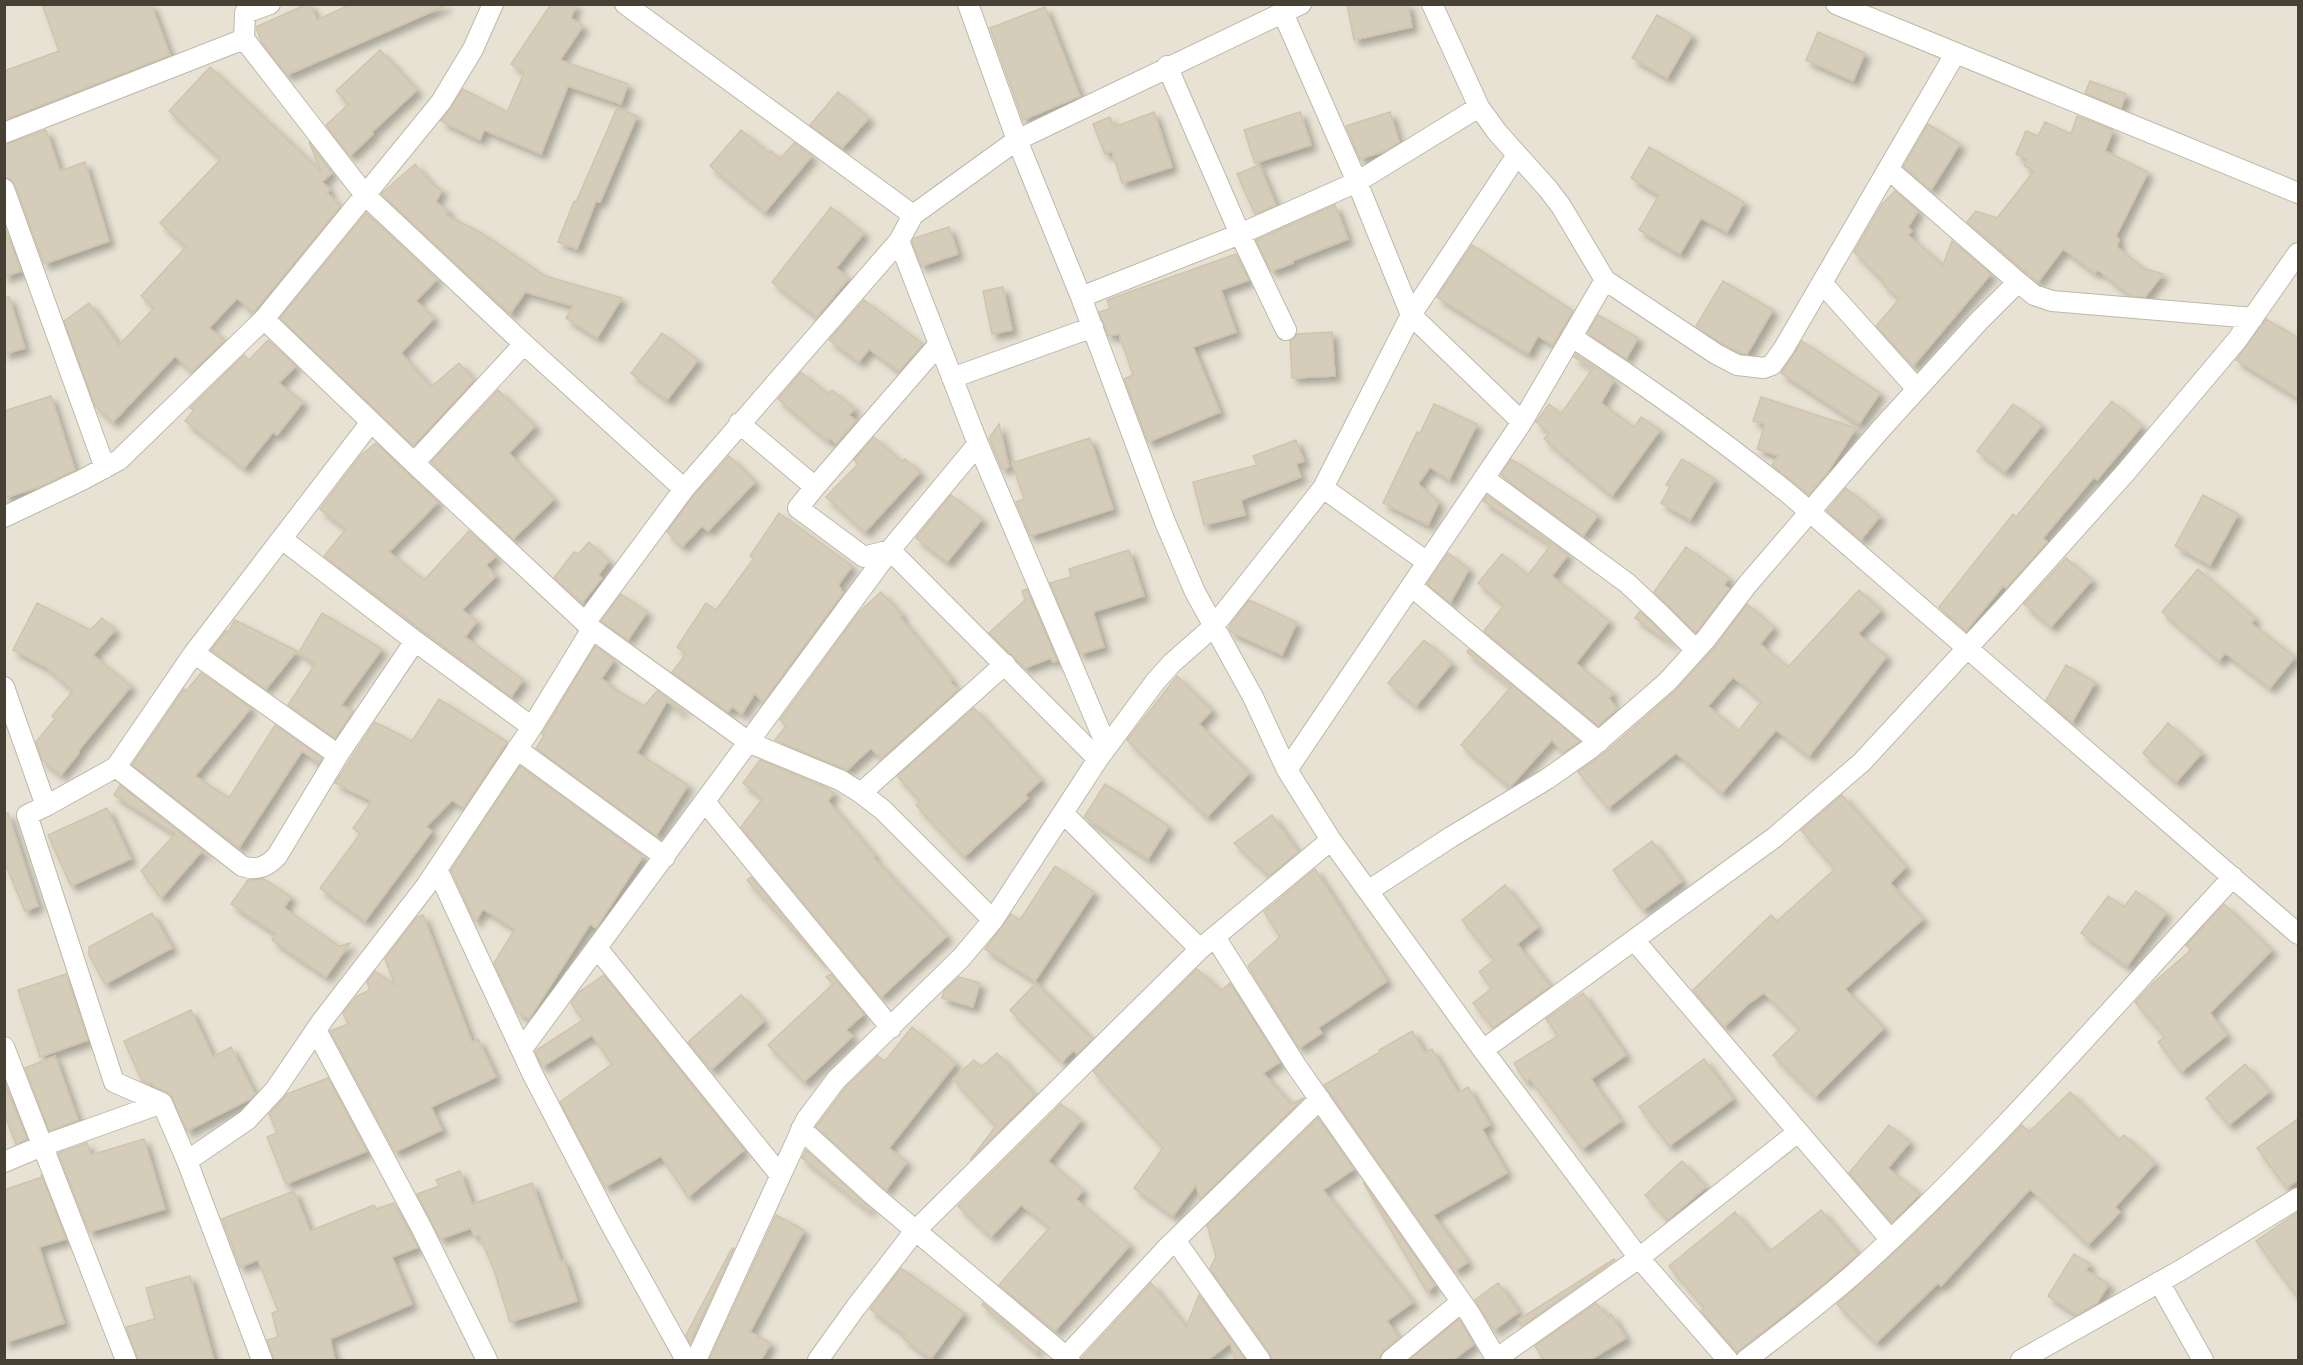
<svg xmlns="http://www.w3.org/2000/svg" width="2303" height="1365" viewBox="0 0 2303 1365" font-family="Roboto,sans-serif">
	<style>
		.residential { fill: #e7e2d3 }
		.building { fill: #d5ccba; stroke: #d0c4ad; stroke-width: 1.5; fill-rule: evenodd; filter: url(#shadow) }
		.lines { fill: none; stroke-linecap: round; stroke-linejoin: round }
		.minor-casing { stroke: #bfb8a7; stroke-width: 22 }
		.minor { stroke: #fff; stroke-width: 20 }
	</style>
	<defs>
		<filter id="shadow"><feDropShadow dx="5.5" dy="5.5" stdDeviation="3" flood-color="#0004"/></filter>
	</defs>
	<rect width="100%" height="100%" fill="#f3f0e5"/>
	<!-- residential -->
	<path class="residential" d="M 5,5 L 2298,5 L 2298,1360 L 5,1360 Z"/>
	<!-- building -->
	<path class="building" d="M 42,4 L 151,4 L 170,55 L 4,120 L 4,71 L 59,51 Z
		M 307,4 L 310,4 L 317,20 L 351,4 L 447,5 L 287,75 L 262,43 L 256,27 Z
		M 551,4 L 576,4 L 571,18 L 583,26 L 560,60 L 628,84 L 621,104 L 568,86 L 541,154 L 484,130 L 480,140 L 441,121 L 463,89 L 507,112 L 524,73 L 511,64 Z
		M 1347,4 L 1408,4 L 1412,27 L 1354,40 Z
		M 1045,7 L 1080,96 L 1023,120 L 990,28 Z
		M 1657,15 L 1692,35 L 1667,78 L 1632,58 Z
		M 1818,32 L 1865,53 L 1853,81 L 1806,60 Z
		M 380,50 L 417,90 L 372,132 L 373,134 L 350,156 L 326,125 L 349,104 L 336,91 Z
		M 210,67 L 321,171 L 309,142 L 332,173 L 322,182 L 330,189 L 327,193 L 341,206 L 253,313 L 237,298 L 209,328 L 225,340 L 192,372 L 175,356 L 113,422 L 95,406 L 64,321 L 89,303 L 119,345 L 154,308 L 141,296 L 186,247 L 160,223 L 221,159 L 169,111 Z
		M 2090,81 L 2126,94 L 2121,108 L 2085,93 Z
		M 838,92 L 869,118 L 842,148 L 810,125 Z
		M 617,108 L 637,116 L 600,202 L 596,201 L 577,249 L 558,242 L 574,201 L 576,202 Z
		M 1154,112 L 1172,167 L 1122,183 L 1112,151 L 1105,154 L 1093,124 L 1110,117 L 1114,127 Z
		M 1300,112 L 1311,145 L 1255,163 L 1244,130 Z
		M 1390,112 L 1399,142 L 1385,151 L 1360,159 L 1346,126 Z
		M 2077,116 L 2113,130 L 2105,151 L 2148,172 L 2116,236 L 2119,239 L 2117,247 L 2143,268 L 2163,274 L 2145,297 L 2131,296 L 2098,270 L 2095,273 L 2063,249 L 2038,282 L 1967,222 L 1976,211 L 1997,218 L 2034,171 L 2024,166 L 2027,159 L 2016,154 L 2026,131 L 2038,136 L 2045,122 L 2071,134 Z
		M 1928,124 L 1960,144 L 1931,190 L 1903,167 Z
		M 46,130 L 60,171 L 85,162 L 109,241 L 44,264 L 15,185 L 11,180 L 4,177 L 4,145 Z
		M 741,130 L 769,153 L 771,151 L 780,159 L 794,143 L 812,156 L 765,212 L 710,166 Z
		M 1649,147 L 1744,202 L 1727,232 L 1701,218 L 1680,254 L 1639,230 L 1659,195 L 1631,178 Z
		M 415,164 L 431,183 L 442,190 L 436,202 L 449,211 L 446,215 L 480,232 L 545,276 L 622,298 L 597,338 L 566,318 L 573,306 L 525,292 L 510,314 L 381,194 Z
		M 1259,165 L 1276,205 L 1255,214 L 1237,174 Z
		M 1895,191 L 1918,211 L 1908,227 L 1912,231 L 1908,235 L 1943,265 L 1952,241 L 1992,275 L 1990,275 L 1913,366 L 1876,326 L 1900,298 L 1884,286 L 1886,284 L 1854,252 L 1882,204 Z
		M 1335,205 L 1348,239 L 1292,261 L 1293,263 L 1271,271 L 1256,240 Z
		M 831,207 L 864,233 L 836,268 L 849,278 L 817,317 L 772,282 Z
		M 366,213 L 437,279 L 416,301 L 434,318 L 401,353 L 431,387 L 459,363 L 474,380 L 413,446 L 280,318 Z
		M 4,226 L 21,271 L 4,277 Z
		M 949,227 L 958,254 L 921,266 L 912,242 L 914,238 Z
		M 1472,245 L 1573,311 L 1553,345 L 1538,336 L 1528,354 L 1437,297 Z
		M 1236,254 L 1249,280 L 1221,290 L 1236,332 L 1193,347 L 1220,412 L 1148,442 L 1124,379 L 1133,375 L 1119,334 L 1108,336 L 1099,312 L 1110,309 L 1107,300 Z
		M 1723,281 L 1773,310 L 1747,354 L 1741,353 L 1722,344 L 1696,326 Z
		M 1003,287 L 1012,330 L 992,334 L 983,291 Z
		M 4,297 L 9,297 L 25,348 L 4,354 Z
		M 864,300 L 923,344 L 899,371 L 869,349 L 859,362 L 829,340 Z
		M 1598,315 L 1638,338 L 1626,359 L 1588,333 Z
		M 2266,319 L 2298,338 L 2298,398 L 2236,360 Z
		M 1332,332 L 1335,376 L 1292,378 L 1290,341 L 1297,334 Z
		M 662,333 L 698,360 L 667,400 L 631,373 Z
		M 268,340 L 296,366 L 279,383 L 303,402 L 277,435 L 273,432 L 244,468 L 185,421 L 194,410 L 190,408 L 244,355 L 249,360 Z
		M 1802,341 L 1880,393 L 1859,424 L 1781,373 Z
		M 1576,354 L 1614,380 L 1601,403 L 1634,427 L 1641,417 L 1660,430 L 1612,496 L 1544,439 L 1549,433 L 1536,422 L 1549,404 L 1561,414 L 1593,368 L 1574,357 Z
		M 801,372 L 828,394 L 832,390 L 855,409 L 849,415 L 856,421 L 836,444 L 830,438 L 828,441 L 778,399 Z
		M 498,390 L 535,426 L 509,453 L 554,499 L 513,539 L 431,462 Z
		M 51,396 L 75,470 L 40,487 L 4,498 L 4,411 Z
		M 1761,397 L 1856,428 L 1827,473 L 1809,495 L 1772,465 L 1779,456 L 1757,449 L 1765,424 L 1753,421 Z
		M 2112,401 L 2142,426 L 2097,480 L 2094,477 L 2043,538 L 2047,542 L 2006,588 L 2003,586 L 1966,631 L 1939,607 L 2013,514 L 2016,517 Z
		M 1434,404 L 1477,424 L 1449,480 L 1430,467 L 1418,484 L 1439,502 L 1428,525 L 1383,503 L 1417,432 L 1420,433 Z
		M 2013,404 L 2042,425 L 2005,472 L 1977,451 Z
		M 999,424 L 1009,467 L 1002,469 L 989,438 Z
		M 874,437 L 902,462 L 905,459 L 920,472 L 865,532 L 826,497 L 858,464 L 854,460 Z
		M 1090,438 L 1113,509 L 1030,536 L 1016,502 L 1024,499 L 1012,463 Z
		M 1296,440 L 1304,461 L 1296,464 L 1301,477 L 1241,500 L 1245,515 L 1204,525 L 1193,482 L 1257,465 L 1253,456 Z
		M 376,443 L 438,502 L 389,552 L 424,580 L 469,531 L 496,556 L 486,565 L 496,576 L 462,610 L 477,621 L 465,637 L 523,680 L 511,697 L 324,556 L 346,529 L 320,509 L 361,455 Z
		M 729,456 L 755,482 L 708,531 L 702,526 L 682,547 L 667,532 L 693,496 Z
		M 1511,459 L 1598,515 L 1583,536 L 1501,475 Z
		M 1682,459 L 1715,479 L 1690,520 L 1661,503 L 1670,487 L 1666,485 Z
		M 1846,488 L 1880,516 L 1861,540 L 1827,511 Z
		M 951,495 L 982,519 L 947,562 L 916,538 Z
		M 1487,495 L 1568,555 L 1552,576 L 1609,621 L 1576,663 L 1613,693 L 1609,698 L 1617,709 L 1598,726 L 1484,631 L 1504,605 L 1478,583 L 1502,554 L 1528,575 L 1551,545 L 1483,501 Z
		M 2203,495 L 2238,514 L 2210,565 L 2175,546 Z
		M 779,513 L 852,566 L 838,585 L 843,593 L 763,702 L 755,693 L 742,714 L 732,707 L 728,712 L 672,672 L 686,654 L 677,647 L 706,603 L 716,610 L 754,558 L 750,556 Z
		M 589,542 L 609,561 L 598,575 L 602,578 L 582,603 L 554,578 L 574,552 L 578,554 Z
		M 1686,547 L 1729,578 L 1724,585 L 1729,589 L 1696,633 L 1654,592 Z
		M 1129,550 L 1144,596 L 1093,612 L 1104,647 L 1080,654 L 1050,583 L 1071,577 L 1069,569 Z
		M 1448,553 L 1469,569 L 1450,603 L 1427,584 Z
		M 2066,558 L 2092,580 L 2051,627 L 2024,604 Z
		M 2198,569 L 2255,618 L 2251,623 L 2295,657 L 2270,688 L 2225,653 L 2219,661 L 2162,612 Z
		M 1027,589 L 1057,661 L 1053,662 L 1051,658 L 1025,668 L 989,633 L 1025,600 L 1022,591 Z
		M 1859,590 L 1881,610 L 1858,634 L 1887,656 L 1809,756 L 1776,730 L 1722,793 L 1676,753 L 1608,808 L 1578,772 L 1608,750 L 1676,690 L 1715,647 L 1747,604 L 1774,627 L 1760,644 L 1788,667 ZM 1733,677 L 1762,701 L 1738,731 L 1708,706 Z
		M 881,592 L 902,615 L 900,617 L 952,680 L 950,682 L 958,690 L 881,759 L 871,748 L 847,770 L 775,740 L 786,726 L 780,720 L 859,612 Z
		M 621,594 L 647,612 L 628,640 L 601,621 Z
		M 1249,600 L 1297,622 L 1282,655 L 1231,632 L 1229,628 L 1231,624 Z
		M 37,603 L 90,630 L 102,618 L 115,630 L 93,655 L 131,686 L 78,751 L 79,753 L 61,775 L 42,760 L 36,742 L 55,719 L 52,716 L 73,691 L 46,667 L 13,650 Z
		M 1640,611 L 1675,646 L 1635,618 Z
		M 322,613 L 382,649 L 341,705 L 353,711 L 335,738 L 288,705 L 315,664 L 299,652 Z
		M 235,620 L 297,651 L 266,689 L 211,650 L 226,631 L 228,632 Z
		M 1424,640 L 1452,663 L 1416,706 L 1388,683 Z
		M 595,646 L 614,660 L 601,679 L 610,684 L 609,686 L 644,706 L 657,691 L 683,710 L 681,712 L 667,701 L 637,753 L 688,785 L 656,836 L 536,748 L 544,736 L 542,734 Z
		M 1469,649 L 1580,741 L 1563,753 L 1552,740 L 1510,787 L 1461,745 L 1511,687 L 1467,652 Z
		M 2066,665 L 2095,682 L 2072,722 L 2046,700 Z
		M 201,673 L 251,708 L 195,776 L 229,798 L 275,725 L 322,758 L 319,763 L 302,751 L 239,848 L 132,765 L 184,689 L 186,691 Z
		M 1177,676 L 1212,710 L 1199,724 L 1249,773 L 1207,817 L 1127,740 Z
		M 439,699 L 507,742 L 464,808 L 452,800 L 426,827 L 432,831 L 365,921 L 320,888 L 360,834 L 353,828 L 372,801 L 335,783 L 375,722 L 412,741 Z
		M 974,708 L 1041,780 L 1025,795 L 1028,798 L 964,857 L 916,805 L 920,801 L 897,776 Z
		M 2168,723 L 2202,753 L 2176,782 L 2143,753 Z
		M 760,760 L 827,788 L 834,793 L 828,801 L 875,856 L 873,857 L 947,936 L 881,997 L 741,827 L 763,798 L 743,783 Z
		M 520,766 L 643,856 L 596,928 L 590,924 L 529,1019 L 517,1012 L 494,963 L 515,929 L 483,909 L 475,922 L 451,870 Z
		M 1105,784 L 1169,826 L 1148,859 L 1084,817 Z
		M 120,785 L 211,857 L 202,851 L 161,898 L 141,871 L 175,834 L 114,795 Z
		M 1842,795 L 1906,867 L 1890,883 L 1923,919 L 1845,989 L 1884,1028 L 1815,1097 L 1773,1055 L 1800,1029 L 1764,993 L 1748,1004 L 1724,1027 L 1693,990 L 1771,915 L 1777,921 L 1835,869 L 1801,830 Z
		M 107,808 L 131,859 L 71,886 L 48,835 Z
		M 8,813 L 38,906 L 25,911 L 4,861 L 4,814 Z
		M 1272,815 L 1298,852 L 1269,876 L 1234,843 Z
		M 1652,841 L 1682,881 L 1643,910 L 1613,870 Z
		M 1055,866 L 1094,892 L 1035,981 L 985,949 L 1011,914 L 1020,920 Z
		M 1315,869 L 1387,981 L 1318,1028 L 1322,1033 L 1299,1048 L 1248,966 L 1280,937 L 1264,912 Z
		M 751,877 L 826,968 L 747,880 Z
		M 264,879 L 291,897 L 284,908 L 339,946 L 350,943 L 326,977 L 272,940 L 276,934 L 231,904 L 248,880 Z
		M 1505,885 L 1538,927 L 1517,944 L 1550,986 L 1493,1028 L 1473,1003 L 1492,988 L 1479,972 L 1494,960 L 1462,920 Z
		M 2136,891 L 2166,913 L 2127,966 L 2081,933 L 2108,896 L 2124,907 Z
		M 2224,904 L 2272,950 L 2210,1013 L 2227,1035 L 2181,1072 L 2158,1042 L 2165,1037 L 2135,1002 L 2153,983 L 2191,950 L 2186,945 Z
		M 152,913 L 172,948 L 105,984 L 89,955 L 89,947 Z
		M 423,915 L 472,1042 L 478,1039 L 496,1077 L 431,1107 L 442,1130 L 395,1152 L 330,1031 L 348,1024 L 343,1013 L 357,996 L 370,990 L 367,982 L 375,971 L 395,985 L 385,959 L 417,917 Z
		M 1197,969 L 1221,991 L 1230,983 L 1280,1062 L 1263,1073 L 1291,1104 L 1304,1098 L 1200,1199 L 1196,1185 L 1173,1216 L 1134,1188 L 1163,1148 L 1093,1071 Z
		M 66,974 L 88,1040 L 40,1057 L 18,990 Z
		M 831,974 L 864,1014 L 846,1030 L 853,1036 L 804,1082 L 768,1045 L 833,984 L 826,977 Z
		M 604,975 L 744,1150 L 688,1197 L 661,1156 L 605,1187 L 560,1102 L 612,1064 L 592,1035 L 542,1067 L 535,1051 L 583,1020 L 571,1003 L 579,992 Z
		M 959,977 L 980,983 L 973,1007 L 942,998 L 944,991 Z
		M 1036,983 L 1092,1039 L 1077,1054 L 1074,1050 L 1062,1062 L 1010,1010 Z
		M 1583,993 L 1626,1055 L 1591,1079 L 1621,1121 L 1582,1149 L 1530,1079 L 1526,1082 L 1514,1063 L 1558,1036 L 1546,1019 Z
		M 741,995 L 764,1021 L 711,1070 L 688,1042 Z
		M 191,1010 L 213,1057 L 231,1047 L 255,1094 L 250,1099 L 187,1131 L 170,1094 L 154,1086 L 152,1083 L 150,1085 L 142,1081 L 124,1041 Z
		M 912,1027 L 956,1063 L 889,1148 L 907,1162 L 886,1190 L 816,1127 L 846,1087 L 878,1056 L 885,1061 Z
		M 1412,1031 L 1425,1053 L 1432,1049 L 1458,1093 L 1468,1087 L 1490,1125 L 1482,1129 L 1507,1173 L 1433,1215 L 1468,1262 L 1455,1271 L 1324,1085 L 1380,1052 L 1379,1050 Z
		M 997,1053 L 1035,1095 L 970,1160 L 996,1126 L 953,1079 L 974,1060 L 981,1067 Z
		M 55,1056 L 78,1120 L 49,1131 L 25,1068 Z
		M 1704,1059 L 1733,1099 L 1669,1146 L 1639,1107 Z
		M 2245,1064 L 2269,1092 L 2229,1125 L 2206,1098 Z
		M 328,1078 L 367,1151 L 286,1184 L 267,1137 L 277,1133 L 269,1114 L 287,1094 Z
		M 4,1081 L 27,1139 L 16,1144 L 4,1113 Z
		M 2070,1092 L 2118,1141 L 2124,1135 L 2155,1163 L 2115,1207 L 2120,1212 L 2088,1245 L 2030,1189 L 1941,1286 L 1938,1283 L 1876,1343 L 1837,1304 L 1914,1234 L 2022,1125 L 2029,1132 Z
		M 1061,1104 L 1081,1120 L 1048,1161 L 1083,1190 L 1076,1199 L 1130,1245 L 1055,1331 L 999,1285 L 1050,1227 L 1021,1205 L 991,1237 L 958,1206 Z
		M 1318,1118 L 1354,1169 L 1323,1190 L 1413,1302 L 1387,1321 L 1399,1338 L 1383,1351 L 1379,1360 L 1272,1360 L 1270,1353 L 1210,1269 L 1216,1256 L 1207,1225 Z
		M 2298,1119 L 2298,1180 L 2286,1188 L 2257,1148 Z
		M 1889,1125 L 1910,1142 L 1888,1168 L 1920,1194 L 1893,1221 L 1882,1212 L 1849,1173 Z
		M 144,1139 L 165,1209 L 89,1232 L 58,1153 L 87,1143 L 91,1155 Z
		M 806,1150 L 871,1209 L 869,1211 L 802,1158 Z
		M 1682,1161 L 1706,1187 L 1668,1220 L 1645,1195 Z
		M 460,1171 L 472,1204 L 532,1183 L 561,1262 L 564,1260 L 577,1301 L 510,1322 L 494,1270 L 479,1235 L 474,1237 L 471,1228 L 440,1239 L 417,1194 L 439,1186 L 436,1180 Z
		M 41,1174 L 66,1239 L 39,1247 L 64,1323 L 4,1343 L 4,1190 L 42,1177 Z
		M 1363,1182 L 1435,1285 L 1427,1292 Z
		M 294,1191 L 310,1231 L 374,1205 L 376,1209 L 394,1203 L 418,1247 L 392,1257 L 412,1304 L 330,1339 L 335,1360 L 274,1360 L 267,1340 L 278,1337 L 272,1313 L 278,1311 L 258,1260 L 240,1267 L 222,1219 Z
		M 1821,1210 L 1858,1254 L 1820,1287 L 1737,1352 L 1701,1311 L 1704,1308 L 1669,1266 L 1735,1212 L 1769,1252 Z
		M 2298,1212 L 2298,1298 L 2256,1241 Z
		M 776,1215 L 804,1230 L 750,1332 L 771,1343 L 761,1360 L 709,1360 Z
		M 732,1248 L 734,1249 L 690,1343 L 686,1335 Z
		M 2074,1254 L 2090,1264 L 2086,1270 L 2109,1284 L 2097,1303 L 2077,1315 L 2048,1296 Z
		M 1614,1259 L 1615,1260 L 1522,1326 L 1518,1320 Z
		M 901,1268 L 964,1313 L 931,1359 L 903,1338 L 905,1335 L 870,1309 Z
		M 190,1276 L 214,1360 L 138,1360 L 126,1327 L 155,1319 L 146,1288 Z
		M 1151,1283 L 1186,1327 L 1199,1295 L 1246,1360 L 1235,1360 L 1230,1343 L 1208,1360 L 1082,1360 L 1082,1358 Z
		M 1498,1283 L 1519,1312 L 1494,1330 L 1475,1300 Z
		M 983,1303 L 1039,1349 L 1036,1352 L 982,1305 Z
		M 1596,1303 L 1608,1317 L 1611,1314 L 1626,1338 L 1590,1360 L 1544,1360 L 1535,1346 Z
		M 1459,1319 L 1474,1344 L 1453,1360 L 1409,1360 Z"/>
	<g class="lines">
		<!-- minor casing -->
		<g class="minor-casing">
			<path id="minor" d="M 625,4 L 913,215
				M 968,4 L 1017,140 L 1081,297 L 1165,522 L 1195,592 L 1253,697 L 1287,770 L 1331,840 L 1483,1050 L 1639,1258 L 1728,1360
				M 1432,4 L 1479,107 L 1497,132 L 1548,189 L 1561,206 L 1605,280 L 1716,354 L 1737,365 L 1764,368 L 1772,365 L 1784,348 L 1955,54
				M 1836,4 L 2298,193
				M 1283,13 L 1357,182 L 1411,315 L 1522,422
				M 244,39 L 365,195 L 524,344 L 684,489
				M 1167,66 L 1240,234 L 1286,330
				M 4,133 L 244,39 L 245,13 L 270,4
				M 1888,169 L 2018,282
				M 4,189 L 105,468
				M 899,241 L 978,444 L 1107,747
				M 1822,283 L 1917,389
				M 1081,297 L 1240,234 L 1357,182 L 1479,107
				M 264,319 L 414,463 L 592,629 L 750,743 L 840,780 L 861,793 L 883,810 L 993,920
				M 1572,337 C 1647,386 1718,437 1788,493 L 2298,934
				M 952,378 L 1093,327
				M 739,423 L 815,487 L 798,508 L 864,557 L 890,550 L 1098,759
				M 414,463 L 524,344
				M 1484,478 L 1627,583 L 1660,614 L 1696,650
				M 815,487 L 939,344
				M 1323,488 L 1427,562
				M 4,517 L 82,480 L 119,460 L 264,319 L 441,102 L 473,49 L 493,4
				M 282,539 L 415,641 L 532,727
				M 1411,586 L 1599,742
				M 585,623 L 684,489 L 899,241 L 913,215 L 1017,140 L 1301,4
				M 194,653 L 338,755
				M 4,687 L 46,806 L 27,815 L 114,1082 L 162,1103 L 187,1161 L 262,1360
				M 517,749 L 665,857
				M 116,767 L 242,866 C 256,871 267,867 277,856 L 338,755 L 415,641
				M 1287,770 L 1522,422 L 1605,280
				M 861,793 L 1005,664
				M 705,802 L 891,1028
				M 46,806 L 116,767 L 194,653 L 371,422
				M 1063,813 L 1200,949
				M 437,869 L 533,1075 L 610,1223 L 686,1360
				M 1368,891 L 1451,837 L 1547,779 L 1591,748 L 1667,682 L 1706,639 L 1747,585 L 1880,430 L 1978,322 L 2018,282 L 2034,295 L 2052,301 L 2253,318
				M 1215,937 L 1297,1067 L 1470,1314 L 1497,1360
				M 1634,940 L 1890,1239
				M 597,948 L 780,1175
				M 316,1030 L 421,1227 L 487,1360
				M 4,1047 L 126,1360
				M 522,1049 L 890,550 L 978,444
				M 1483,1050 L 1775,837 L 1862,762 L 2007,605 L 2126,472 L 2237,340 L 2298,253
				M 801,1129 L 872,1194 L 1070,1360
				M 187,1161 L 247,1120 L 275,1090 L 322,1021 L 426,886 L 532,727 L 592,629
				M 4,1162 L 42,1146 L 162,1103
				M 1175,1240 L 1260,1360
				M 2159,1282 L 2203,1360
				M 1496,1359 L 1639,1258 L 1798,1132
				M 696,1360 L 806,1120 L 836,1080 L 961,958 L 993,920 L 1098,759 L 1155,682 L 1172,663 L 1213,627 L 1323,488 L 1411,315 L 1517,155
				M 818,1360 L 856,1307 L 915,1231 L 1200,949 L 1331,840
				M 1063,1360 L 1166,1249 L 1320,1099
				M 1391,1360 L 1461,1302
				M 1746,1360 C 1783,1332 1821,1303 1856,1272 C 1991,1150 2109,1010 2233,877
				M 2021,1360 L 2181,1270 L 2298,1198"/>
		</g>
		<!-- minor -->
		<use href="#minor" class="minor"/>
	</g>
	<!-- border -->
	<rect width="2303" height="1365" fill="none" stroke="#464035" stroke-width="12"/>
</svg>
